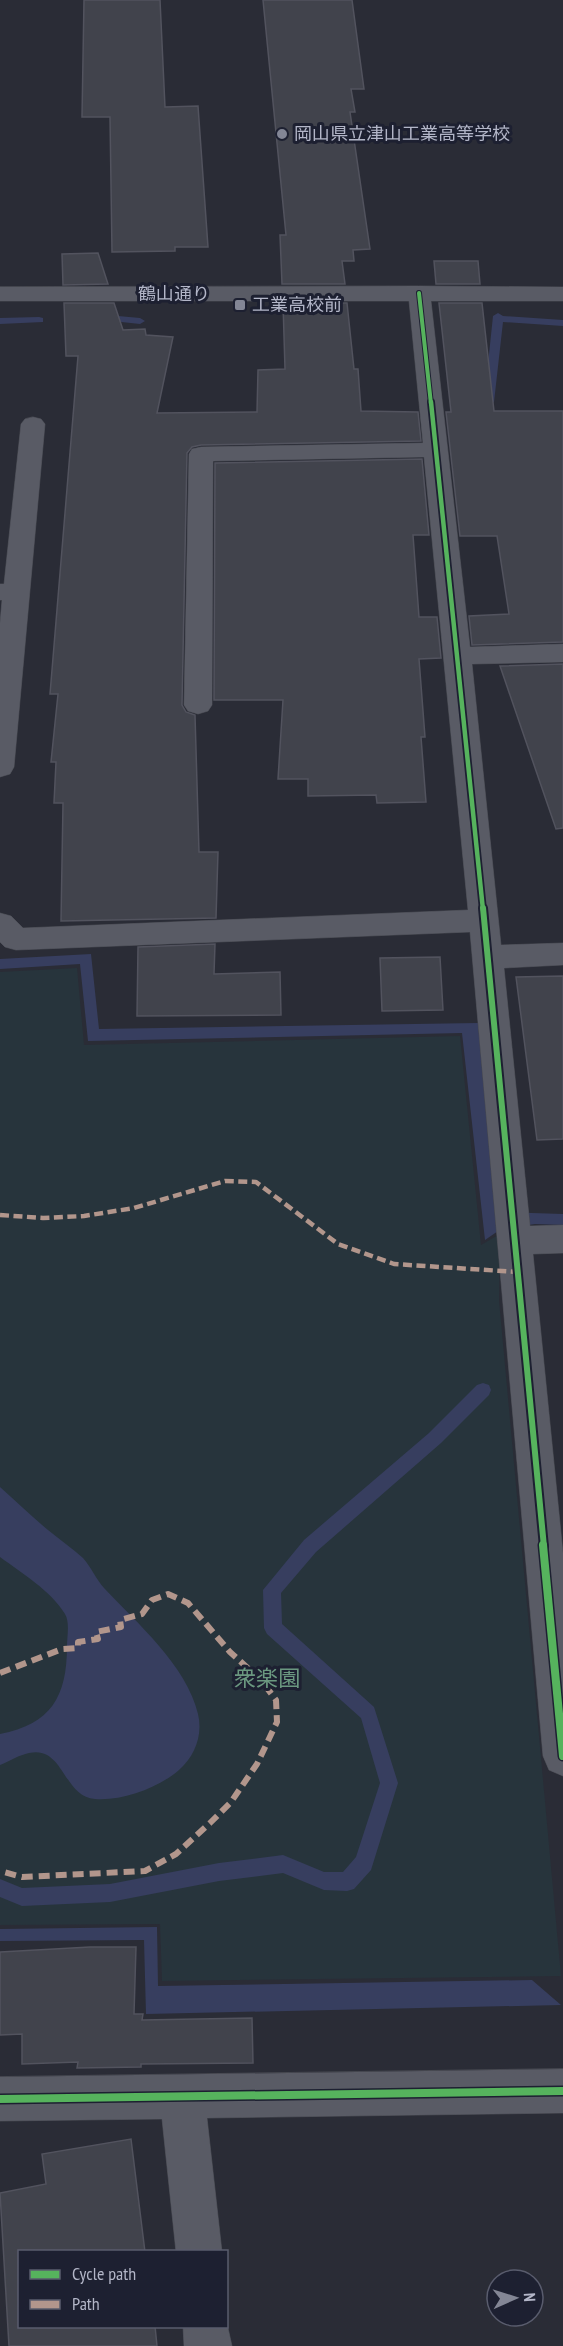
<svg xmlns="http://www.w3.org/2000/svg" width="563" height="2346" viewBox="0 0 563 2346" font-family="'PT Sans Narrow','Noto Sans JP',sans-serif">
	<style>
		.green { fill: #27343c }
		.water { fill: #373e5f }
		.lines { fill: none; stroke-linecap: round; stroke-linejoin: round }
		.stream { fill: #373e5f; fill-rule: evenodd }
		.building { fill: #41434c; stroke: #52535e; stroke-width: 1.5 }
		.minor-casing { stroke: #464850; stroke-width: 1 }
		.minor { fill: #595b65; fill-rule: evenodd }
		.quiet-far1 { stroke: #b2968c; stroke-width: 4.5; stroke-dasharray: 9 4.5; stroke-linecap: butt }
		.quiet { stroke: #b2968c; stroke-width: 6; stroke-dasharray: 11 6; stroke-linecap: butt }
		.cycleway-far3-casing { stroke: #1d2031; stroke-width: 6 }
		.cycleway-far2-casing { stroke: #1d2031; stroke-width: 8 }
		.cycleway-far1-casing { stroke: #1d2031; stroke-width: 10 }
		.cycleway-casing { stroke: #1d2031; stroke-width: 11 }
		.cycleway-far3 { stroke: #56b35d; stroke-width: 4 }
		.cycleway-far2 { stroke: #56b35d; stroke-width: 4.5 }
		.cycleway-far1 { stroke: #56b35d; stroke-width: 6 }
		.cycleway { stroke: #56b35d; stroke-width: 8 }
		.poi-dot { fill: #838695; stroke: #1d2031; stroke-width: 2 }
		.labels { text-anchor: middle; stroke-width: 6; stroke-linejoin: round; paint-order: stroke }
		.far-poi-label { font-size: 18px; fill: #b3b6c8; stroke: #1d2031; text-anchor: start }
		.far-street-label { font-size: 18px; fill: #b3b6c8; stroke: #1d2031 }
		.park-label { font-size: 22px; fill: #6b9880; stroke: #1d2031 }
	</style>
	<rect width="100%" height="100%" fill="#2a2c36"/>
	<!-- green -->
	<path class="green" d="M 77,968 L 84,1045 L 460,1036 L 481,1245 L 500,1234 L 499,1300 L 561,1976 L 162,1981 L 160,1924 L 0,1925 L 0,972 Z"/>
	<!-- water -->
	<path class="water" d="M 91,954 L 99,1029 L 478,1023 L 498,1212 L 563,1214 L 563,1225 L 535,1224 L 501,1229 L 485,1240 L 462,1033 L 88,1041 L 80,964 L 0,969 L 0,959 Z
		M 0,1487 C 16,1501 31,1516 48,1530 C 59,1539 72,1548 83,1558 C 91,1567 96,1579 104,1588 C 136,1622 187,1666 198,1714 C 203,1735 195,1756 179,1770 C 158,1788 123,1801 95,1799 C 63,1797 64,1745 29,1753 C 19,1755 10,1761 0,1765 L 0,1734 C 51,1724 67,1697 67,1646 C 67,1637 70,1622 65,1614 C 50,1590 23,1574 0,1557 Z
		M 157,1927 L 158,1986 L 532,1980 L 561,2005 L 146,2014 L 144,1940 L 0,1941 L 0,1929 Z"/>
	<g class="lines">
		<!-- stream -->
		<path class="stream" d="M 498,313 L 503,316 L 563,320 L 563,326 L 503,322 L 494,402 L 489,405 L 484,402 L 493,316 Z
			M 107,315 L 140,318 L 145,321 L 140,324 L 103,320 L 102,318 Z
			M 39,317 L 43,318 L 43,322 L 0,324 L 0,318 Z
			M 483,1383 L 489,1385 L 491,1390 L 489,1395 L 441,1443 L 316,1552 L 281,1593 L 282,1624 L 374,1707 L 398,1783 L 371,1870 L 354,1889 L 347,1891 L 324,1890 L 283,1873 L 219,1881 L 110,1902 L 22,1906 L 0,1897 L 0,1879 L 22,1888 L 110,1884 L 219,1863 L 283,1855 L 324,1872 L 343,1872 L 356,1857 L 380,1783 L 361,1718 L 267,1634 L 264,1628 L 263,1590 L 304,1540 L 429,1433 L 477,1385 Z"/>
	</g>
	<!-- building -->
	<path class="building" d="M 84,0 L 160,0 L 165,107 L 198,106 L 208,247 L 175,247 L 175,251 L 112,252 L 110,117 L 82,117 Z
		M 263,0 L 352,0 L 364,89 L 351,89 L 355,112 L 350,112 L 370,249 L 353,250 L 354,261 L 342,261 L 345,284 L 282,284 L 280,235 L 286,235 Z
		M 98,253 L 108,284 L 63,285 L 62,254 Z
		M 434,261 L 478,261 L 480,284 L 436,284 Z
		M 64,303 L 114,303 L 123,330 L 145,329 L 146,335 L 173,337 L 157,413 L 257,412 L 258,370 L 285,369 L 283,303 L 347,303 L 354,369 L 358,369 L 361,411 L 418,412 L 421,441 L 201,445 L 192,447 L 187,453 L 182,705 L 186,712 L 195,715 L 199,852 L 218,852 L 216,918 L 61,921 L 63,803 L 54,803 L 56,762 L 51,762 L 58,694 L 50,694 L 78,356 L 66,356 Z
		M 439,303 L 482,303 L 494,411 L 563,411 L 563,642 L 472,645 L 469,616 L 509,614 L 497,536 L 460,536 L 446,412 L 451,412 Z
		M 422,459 L 429,535 L 413,535 L 419,617 L 437,617 L 441,658 L 419,659 L 425,737 L 421,737 L 426,802 L 377,803 L 376,795 L 308,796 L 308,779 L 278,779 L 283,700 L 214,700 L 215,463 Z
		M 563,664 L 563,828 L 556,829 L 500,666 Z
		M 215,944 L 214,974 L 280,972 L 281,1015 L 137,1016 L 138,947 Z
		M 440,957 L 443,1010 L 382,1011 L 380,958 Z
		M 563,976 L 563,1139 L 537,1140 L 516,977 Z
		M 90,1947 L 136,1947 L 134,2014 L 143,2014 L 142,2020 L 252,2018 L 253,2063 L 141,2064 L 141,2067 L 77,2068 L 78,2062 L 22,2064 L 22,2034 L 0,2035 L 0,1952 Z
		M 131,2139 L 145,2252 L 20,2252 L 20,2326 L 155,2326 L 157,2346 L 9,2346 L 0,2193 L 46,2184 L 42,2154 Z"/>
	<g class="lines">
		<!-- minor casing -->
		<g class="minor-casing">
			<path id="minor" d="M 419,286 L 563,287 L 563,301 L 431,301 L 470,647 L 563,644 L 563,662 L 472,664 L 501,945 L 563,943 L 563,965 L 504,968 L 530,1226 L 563,1225 L 563,1253 L 533,1254 L 563,1553 L 563,1776 L 549,1770 L 543,1756 L 470,932 L 16,950 L 5,947 L 0,942 L 0,913 L 11,916 L 23,928 L 468,910 L 424,457 L 213,461 L 212,705 L 208,711 L 198,714 L 188,711 L 184,705 L 189,454 L 192,449 L 201,447 L 423,443 L 409,301 L 0,301 L 0,287 Z
				M 33,417 L 41,419 L 45,424 L 14,767 L 10,774 L 0,777 L 0,623 L 2,600 L 0,600 L 0,584 L 4,584 L 21,424 L 25,419 Z
				M 563,2069 L 563,2113 L 207,2118 L 222,2252 L 176,2252 L 162,2119 L 0,2121 L 0,2077 Z
				M 226,2319 L 232,2346 L 184,2346 L 183,2326 L 226,2326 Z"/>
		</g>
		<!-- minor -->
		<use href="#minor" class="minor"/>
		<!-- quiet-far1 -->
		<path class="quiet-far1" d="M 0,1215 L 43,1218 L 84,1216 L 134,1208 L 225,1181 L 256,1182 L 338,1244 L 394,1264 L 518,1272"/>
		<!-- quiet -->
		<path class="quiet" d="M 0,1673 L 62,1649 L 78,1648 L 78,1642 L 98,1639 L 96,1632 L 121,1627 L 120,1620 L 142,1614 L 152,1600 L 168,1594 L 188,1603 L 230,1652 L 261,1680 L 276,1700 L 277,1722 L 257,1764 L 231,1802 L 210,1823 L 176,1854 L 145,1871 L 22,1877 L 0,1871"/>
		<!-- cycleway-far3 casing -->
		<g class="cycleway-far3-casing">
			<path id="cycleway-far3" d="M 419,293 L 431,404"/>
		</g>
		<!-- cycleway-far2 casing -->
		<g class="cycleway-far2-casing">
			<path id="cycleway-far2" d="M 431,402 L 483,910"/>
		</g>
		<!-- cycleway-far1 casing -->
		<g class="cycleway-far1-casing">
			<path id="cycleway-far1" d="M 483,908 L 544,1547"/>
		</g>
		<!-- cycleway casing -->
		<g class="cycleway-casing">
			<path id="cycleway" d="M 543,1545 L 563,1756
				M 0,2099 L 563,2091"/>
		</g>
		<!-- cycleway-far3 -->
		<use href="#cycleway-far3" class="cycleway-far3"/>
		<!-- cycleway-far2 -->
		<use href="#cycleway-far2" class="cycleway-far2"/>
		<!-- cycleway-far1 -->
		<use href="#cycleway-far1" class="cycleway-far1"/>
		<!-- cycleway -->
		<use href="#cycleway" class="cycleway"/>
	</g>
	<!-- markers -->
	<g class="poi-dot">
		<circle cx="282" cy="134" r="6"/>
		<rect x="234" y="299" width="12" height="12" rx="3"/>
	</g>
	<g class="labels">
		<!-- far-poi labels -->
		<g class="far-poi-label">
			<text x="294" y="140">岡山県立津山工業高等学校</text>
			<text x="252" y="311">工業高校前</text>
		</g>
		<!-- far-street labels -->
		<g class="far-street-label">
			<text x="174" y="300">鶴山通り</text>
		</g>
		<!-- park labels -->
		<g class="park-label">
			<text x="267" y="1686">衆楽園</text>
		</g>
	</g>
	<!-- legend -->
	<rect x="18" y="2250" width="210" height="78" fill="#1d2031" stroke="#595c6d" stroke-width="1.5"/>
	<rect x="30" y="2270" width="30" height="9" fill="#56b35d" stroke="#595c6d" stroke-width="1.5"/>
	<text x="72" y="2280" font-size="18" fill="#b3b6c8">Cycle path</text>
	<rect x="30" y="2300" width="30" height="9" fill="#b2968c" stroke="#595c6d" stroke-width="1.5"/>
	<text x="72" y="2310" font-size="18" fill="#b3b6c8">Path</text>
	<!-- north arrow -->
	<g transform="translate(515 2298) rotate(87)"><circle r="28" fill="#1d2031" stroke="#595c6d" stroke-width="1.5"/>
	<path d="M0-4.5L10 22L0 15L-10 22Z" fill="#838695"/>
	<text y="-9" font-size="16" font-weight="bold" text-anchor="middle" fill="#b3b6c8">N</text>
	</g>
</svg>
